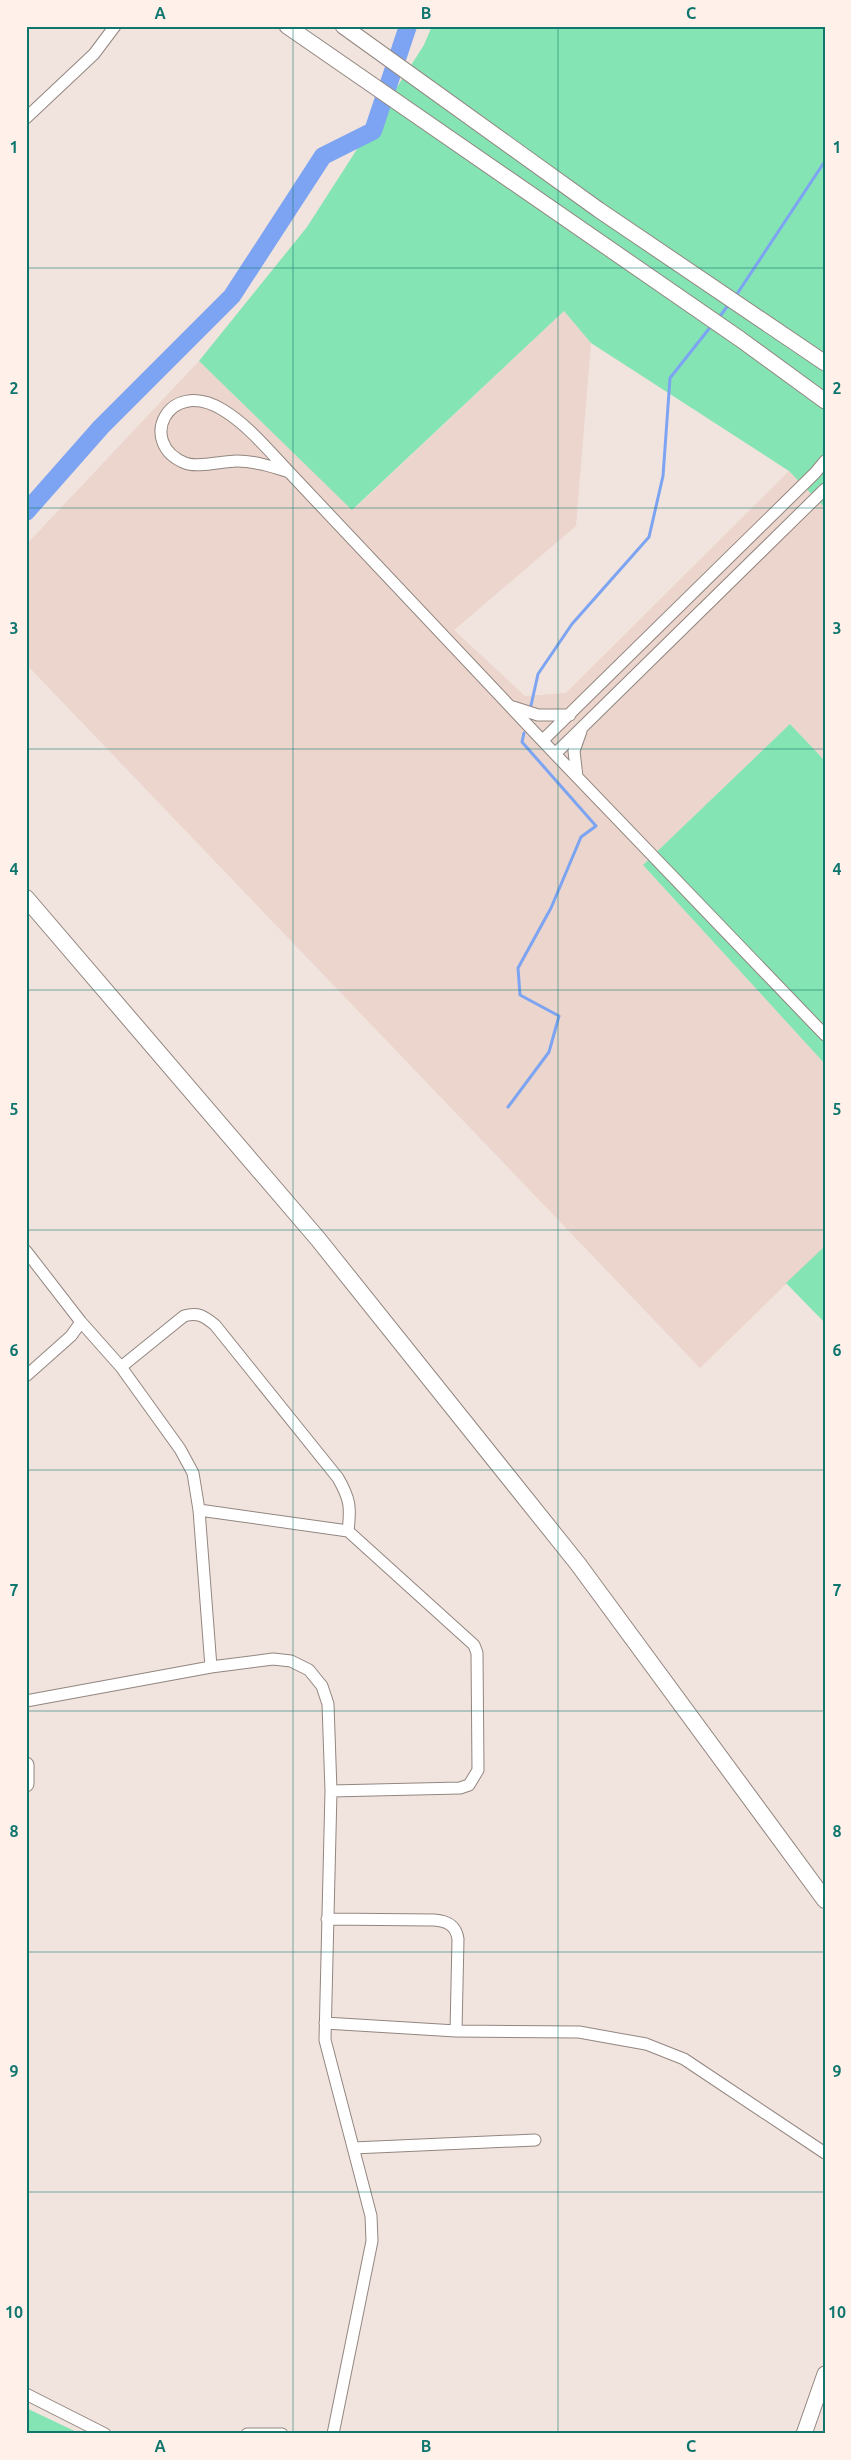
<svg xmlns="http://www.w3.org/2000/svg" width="851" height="2460" viewBox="0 0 851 2460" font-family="Ubuntu,sans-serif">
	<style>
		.built { fill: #ebd5cc }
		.green { fill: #84e4b4 }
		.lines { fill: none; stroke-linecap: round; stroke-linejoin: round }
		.stream { stroke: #7ca4f2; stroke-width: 3 }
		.river { stroke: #7ca4f2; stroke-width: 18 }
		.minor-casing { stroke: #938680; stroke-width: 13 }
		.tertiary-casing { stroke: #938680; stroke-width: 17 }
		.secondary-casing { stroke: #938680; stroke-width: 18 }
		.minor { stroke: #fff; stroke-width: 11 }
		.tertiary { stroke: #fff; stroke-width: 15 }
		.secondary { stroke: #fff; stroke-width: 16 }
		.grid { fill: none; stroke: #0f766e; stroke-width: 1; stroke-opacity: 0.55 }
		.neatline { fill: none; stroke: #0f766e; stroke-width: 2 }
		.grid-label { font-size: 16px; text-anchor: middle; font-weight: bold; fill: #0f766e }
	</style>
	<rect width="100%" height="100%" fill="#f1e3dd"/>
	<!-- built -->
	<path class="built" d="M 564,311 L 591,343 L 576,526 L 454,630 L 525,696 L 566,693 L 789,471 L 825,508 L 825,761 L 790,724 L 643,865 L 825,1064 L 825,1246 L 700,1368 L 26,664 L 26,545 L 199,361 L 353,510 Z"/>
	<!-- green -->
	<path class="green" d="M 432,26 L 825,26 L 825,508 L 789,471 L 591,343 L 564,311 L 352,510 L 199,361 L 307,227 L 424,45 Z
		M 790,724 L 825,761 L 825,1064 L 643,865 Z
		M 825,1246 L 825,1323 L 786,1283 Z
		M 26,2408 L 81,2434 L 26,2434 Z"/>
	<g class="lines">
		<!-- stream -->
		<path class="stream" d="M 735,297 L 825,161
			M 718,319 L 729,304
			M 530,710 L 538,674 L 572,624 L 649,537 L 663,476 L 670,378 L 712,325
			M 508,1107 L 549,1052 L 559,1016 L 520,995 L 518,968 L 551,908 L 581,837 L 596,826 L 522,742 L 524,733"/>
		<!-- river -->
		<path class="river" d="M 26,512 L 101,427 L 232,296 L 323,156 L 373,131 L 408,26"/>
		<!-- minor casing -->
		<g class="minor-casing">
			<path id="minor" d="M 26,118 L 94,54 L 115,26
				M 289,472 C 273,467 255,461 237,461 C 223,461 197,468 185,463 C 137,444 167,376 223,410 C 248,425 269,451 289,472 L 555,754 L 825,1035
				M 513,707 L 538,715 L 570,715
				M 543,740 L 815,473 L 825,461
				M 555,754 L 825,489
				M 577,777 L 574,751 L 581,731
				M 26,1251 L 81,1322 L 121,1367 L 180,1449 L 193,1473 L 199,1510 L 211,1667
				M 121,1367 L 184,1316 C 198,1312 204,1316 215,1325 L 338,1478 C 350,1499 351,1507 348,1531
				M 26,1376 L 71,1336 L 81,1322
				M 199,1510 L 348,1531 L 474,1645 L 477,1653 L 478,1770 L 469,1785 L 460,1788 L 331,1791
				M 26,1701 L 211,1667 L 273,1659 L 291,1661 L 309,1670 L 322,1686 L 328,1704 L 331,1791 L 325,2040 L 371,2216 L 372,2241 L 333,2434
				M 327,1919 L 434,1920 C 447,1921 456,1925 458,1939 L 456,2031
				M 325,2023 L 456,2031 L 579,2032 L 646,2044 L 684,2059 L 825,2153
				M 353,2148 L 535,2140
				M 26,2394 L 105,2434
				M 247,2434 L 282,2434"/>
		</g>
		<!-- tertiary casing -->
		<g class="tertiary-casing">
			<path id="tertiary" d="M 287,26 L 740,339 L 825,401
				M 343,26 L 599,210 L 825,363
				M 26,1765 L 26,1784
				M 804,2434 L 825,2374"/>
		</g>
		<!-- secondary casing -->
		<g class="secondary-casing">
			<path id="secondary" d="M 26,898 L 318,1239 L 578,1564 L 825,1900"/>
		</g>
		<!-- minor -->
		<use href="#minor" class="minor"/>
		<!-- tertiary -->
		<use href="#tertiary" class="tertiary"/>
		<!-- secondary -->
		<use href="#secondary" class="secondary"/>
	</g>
	<!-- grid -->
	<path class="grid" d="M 293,26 L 293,2434M 558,26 L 558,2434M 26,268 L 825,268M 26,508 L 825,508M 26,749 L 825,749M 26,990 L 825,990M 26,1230 L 825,1230M 26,1470 L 825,1470M 26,1711 L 825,1711M 26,1952 L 825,1952M 26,2192 L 825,2192"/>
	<!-- border -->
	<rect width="851" height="2460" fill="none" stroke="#fff0ea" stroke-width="55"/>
	<rect x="28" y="28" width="796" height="2404" class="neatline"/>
	<g class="grid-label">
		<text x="160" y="19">A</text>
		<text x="426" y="19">B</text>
		<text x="691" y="19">C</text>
		<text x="14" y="153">1</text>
		<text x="837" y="153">1</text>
		<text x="14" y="394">2</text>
		<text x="837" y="394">2</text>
		<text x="14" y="634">3</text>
		<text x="837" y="634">3</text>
		<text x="14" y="875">4</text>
		<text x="837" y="875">4</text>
		<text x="14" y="1115">5</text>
		<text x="837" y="1115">5</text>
		<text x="14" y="1356">6</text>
		<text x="837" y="1356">6</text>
		<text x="14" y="1596">7</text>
		<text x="837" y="1596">7</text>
		<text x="14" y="1837">8</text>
		<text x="837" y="1837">8</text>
		<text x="14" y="2077">9</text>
		<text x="837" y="2077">9</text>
		<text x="14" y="2318">10</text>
		<text x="837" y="2318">10</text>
		<text x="160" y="2452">A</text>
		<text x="426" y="2452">B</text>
		<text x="691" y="2452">C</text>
	</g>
</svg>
